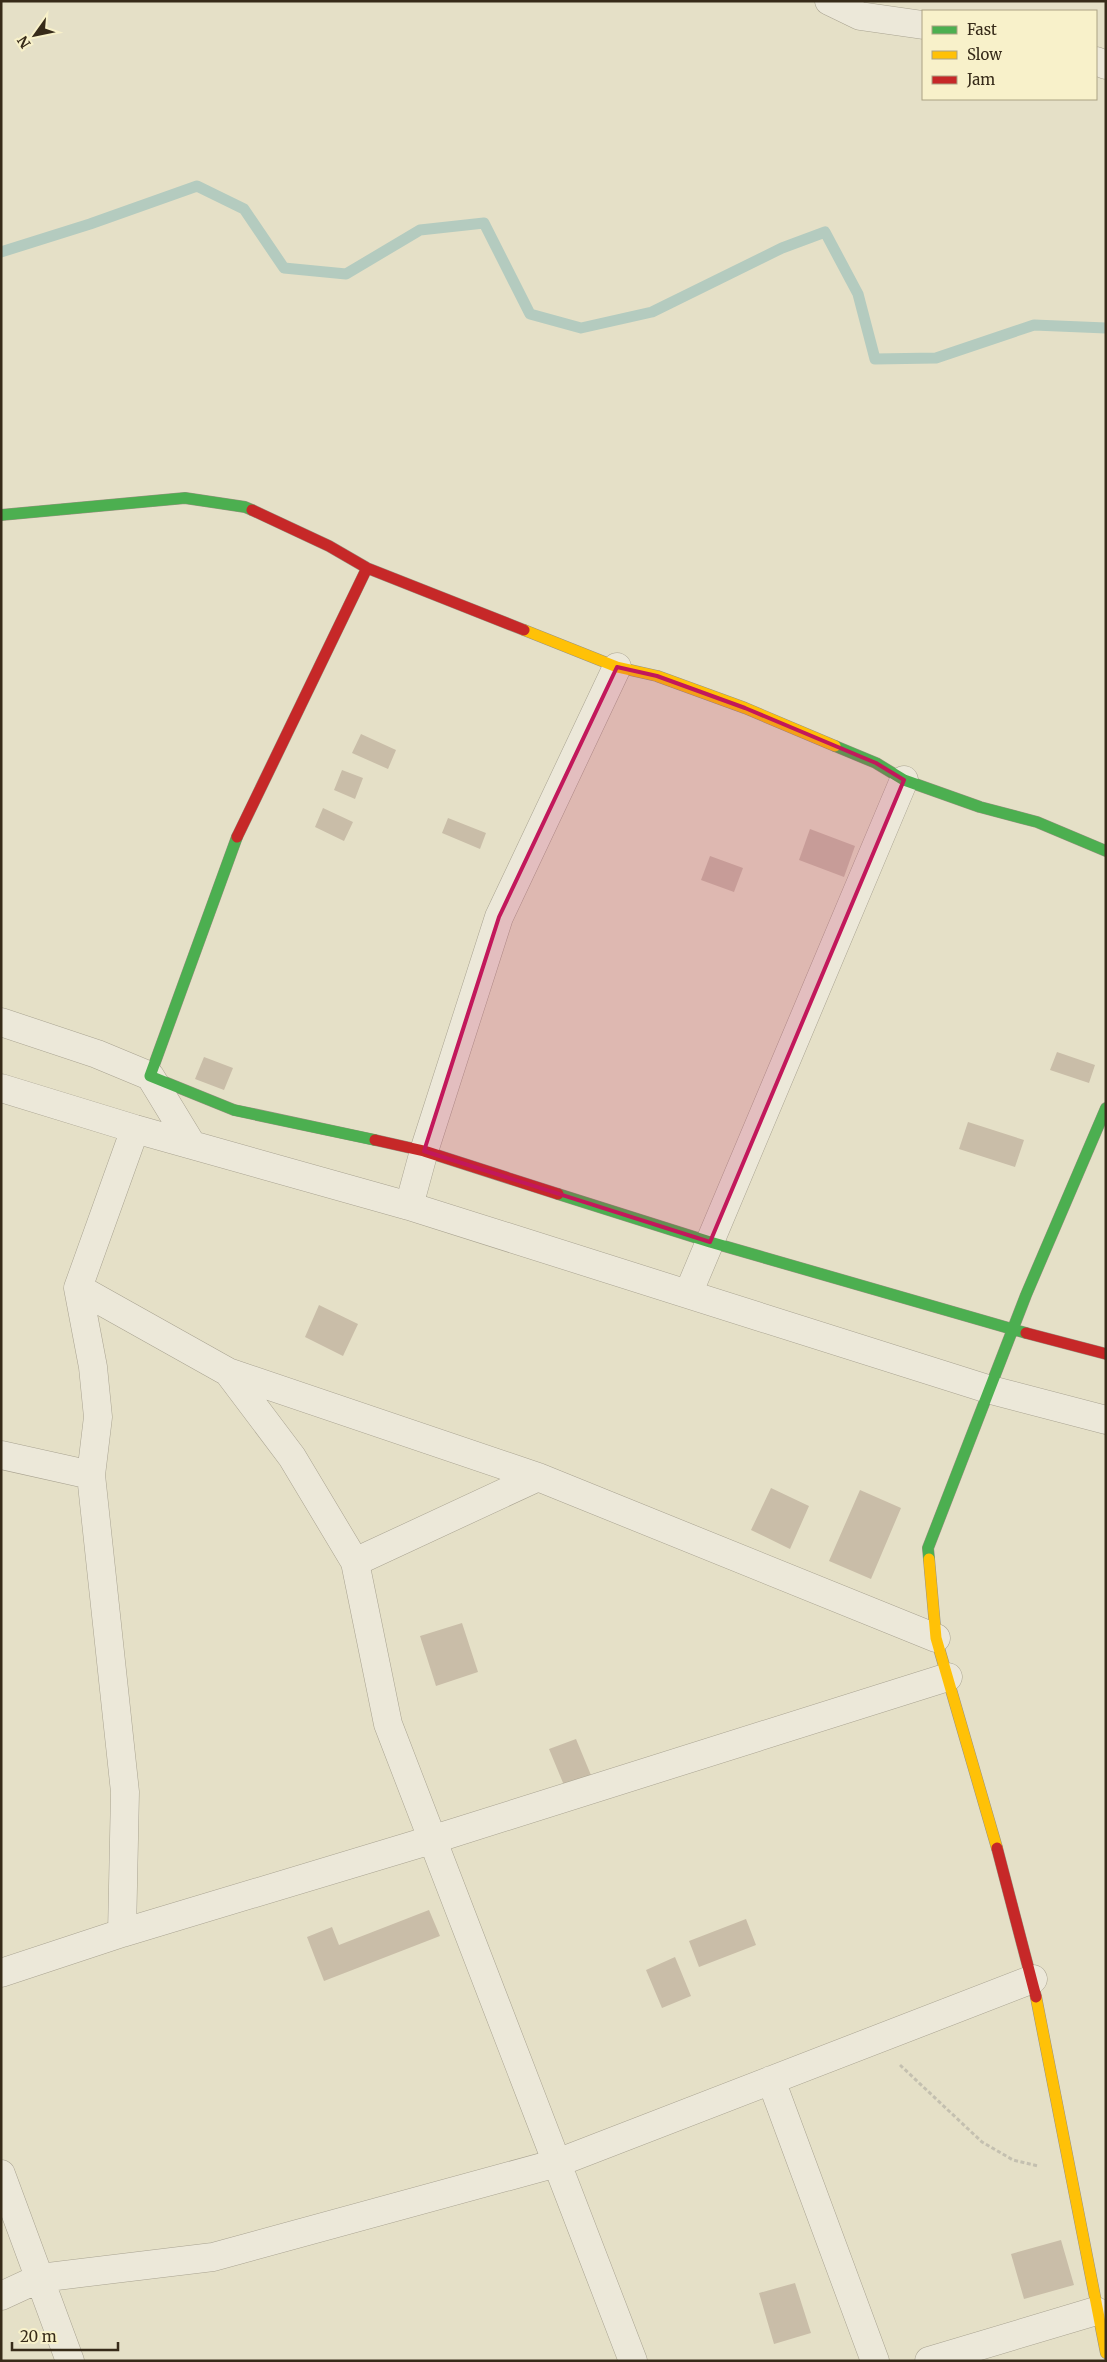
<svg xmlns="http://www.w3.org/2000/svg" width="1107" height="2362" viewBox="0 0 1107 2362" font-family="Merriweather,serif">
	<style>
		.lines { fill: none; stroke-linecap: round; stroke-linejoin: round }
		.stream { stroke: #b4cbbf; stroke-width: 11 }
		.building { fill: #c9bda8 }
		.street-casing { stroke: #a9a391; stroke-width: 29 }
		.fast-casing { stroke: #999281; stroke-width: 12 }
		.slow-casing { stroke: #999281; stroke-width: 12 }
		.jam-casing { stroke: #999281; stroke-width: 12 }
		.path { stroke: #c4c0b0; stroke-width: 3; stroke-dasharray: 4 2.5; stroke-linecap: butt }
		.street { stroke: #ece8d9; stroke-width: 28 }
		.fast { stroke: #4caf50; stroke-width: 11 }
		.slow { stroke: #ffc107; stroke-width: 11 }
		.jam { stroke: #c62828; stroke-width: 11 }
		.marked { fill: #c2185b; fill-opacity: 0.2; stroke: #c2185b; stroke-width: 4; stroke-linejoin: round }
	</style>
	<rect width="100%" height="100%" fill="#e5e0c7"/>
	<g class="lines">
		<!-- stream -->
		<path class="stream" d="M 1,252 L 90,224 L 197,186 L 244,209 L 284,268 L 346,274 L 420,230 L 484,223 L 530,314 L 581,328 L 652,312 L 782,248 L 825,232 L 858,294 L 875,359 L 936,358 L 1034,325 L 1106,328"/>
	</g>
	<!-- building -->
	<path class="building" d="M 361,734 L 396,750 L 388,769 L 352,753 Z
		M 342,770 L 363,778 L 355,799 L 334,790 Z
		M 323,808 L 353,822 L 344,841 L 315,827 Z
		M 448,818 L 486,833 L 480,849 L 442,833 Z
		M 810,829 L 855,846 L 844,877 L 799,860 Z
		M 710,856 L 743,868 L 734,892 L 701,880 Z
		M 1057,1052 L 1095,1065 L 1089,1083 L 1050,1070 Z
		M 204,1057 L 233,1068 L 224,1090 L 195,1079 Z
		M 968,1122 L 1024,1140 L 1015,1167 L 959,1149 Z
		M 319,1305 L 358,1324 L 343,1356 L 305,1337 Z
		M 771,1488 L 809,1506 L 790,1549 L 751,1530 Z
		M 860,1490 L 901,1508 L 871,1579 L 829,1561 Z
		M 462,1623 L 478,1672 L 436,1686 L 420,1636 Z
		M 576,1739 L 593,1780 L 566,1790 L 549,1749 Z
		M 429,1910 L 440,1936 L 324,1981 L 307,1937 L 332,1927 L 339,1945 Z
		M 746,1919 L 756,1945 L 699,1967 L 689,1941 Z
		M 675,1957 L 691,1996 L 662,2008 L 646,1970 Z
		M 1061,2240 L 1074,2285 L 1024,2299 L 1011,2254 Z
		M 795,2283 L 811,2333 L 774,2344 L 759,2293 Z"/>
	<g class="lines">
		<!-- street casing -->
		<g class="street-casing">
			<path id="street" d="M 829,1 L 860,16 L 923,25
				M 1096,61 L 1106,65
				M 1,1022 L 97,1054 L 150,1076 L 192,1145
				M 1,1088 L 135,1129 L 409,1206 L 991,1390 L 1106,1420
				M 409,1206 L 424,1151 L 499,917 L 617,667
				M 78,1288 L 228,1372 L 538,1477 L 936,1638
				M 688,1294 L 904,780
				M 228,1372 L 292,1457 L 355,1562 L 388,1724 L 633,2361
				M 1,1455 L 91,1475 L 98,1417 L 93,1367 L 78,1288 L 135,1129
				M 91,1475 L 125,1792 L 122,1933
				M 355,1562 L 538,1477
				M 1,1973 L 122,1933 L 431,1840 L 948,1677
				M 771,2080 L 875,2361
				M 1,2174 L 70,2361
				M 1,2296 L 40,2278 L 213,2257 L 557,2163 L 1033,1979
				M 929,2361 L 1096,2311"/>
		</g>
		<!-- fast casing -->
		<g class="fast-casing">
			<path id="fast" d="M 1,515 L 185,498 L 245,507 L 252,510
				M 835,746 L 876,763 L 904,780 L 980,807 L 1037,822 L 1106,851
				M 237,837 L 150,1076 L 234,1110 L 375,1140
				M 558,1194 L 710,1242 L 1026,1333
				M 929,1559 L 928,1548 L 1026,1295 L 1106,1108"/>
		</g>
		<!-- slow casing -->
		<g class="slow-casing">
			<path id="slow" d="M 524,630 L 617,667 L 657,676 L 745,708 L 835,746
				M 929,1559 L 936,1638 L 997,1848
				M 1036,1997 L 1106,2353"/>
		</g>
		<!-- jam casing -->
		<g class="jam-casing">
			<path id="jam" d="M 252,510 L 329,546 L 367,568 L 524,630
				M 237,837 L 367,568
				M 375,1140 L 424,1151 L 558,1194
				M 1026,1333 L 1106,1354
				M 997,1848 L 1036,1997"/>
		</g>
		<!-- path -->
		<path class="path" d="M 900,2065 L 982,2142 L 1013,2160 L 1038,2166"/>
		<!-- street -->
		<use href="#street" class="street"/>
		<!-- fast -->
		<use href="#fast" class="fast"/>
		<!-- slow -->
		<use href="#slow" class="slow"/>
		<!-- jam -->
		<use href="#jam" class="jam"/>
	</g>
	<!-- marked area -->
	<path class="marked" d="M 617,667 L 657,676 L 745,708 L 876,763 L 904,780 L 710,1242 L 424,1151 L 499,917 Z"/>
	<!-- border -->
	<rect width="1107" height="2362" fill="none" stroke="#372b19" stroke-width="5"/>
	<!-- legend -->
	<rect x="922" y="10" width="175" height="90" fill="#f8f1ca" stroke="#aba283"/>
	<rect x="932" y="26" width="25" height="8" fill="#4caf50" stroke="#aba283"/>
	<text x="967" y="35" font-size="15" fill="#372b19">Fast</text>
	<rect x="932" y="51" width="25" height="8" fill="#ffc107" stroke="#aba283"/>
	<text x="967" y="60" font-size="15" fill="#372b19">Slow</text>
	<rect x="932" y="76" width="25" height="8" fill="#c62828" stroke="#aba283"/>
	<text x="967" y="85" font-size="15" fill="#372b19">Jam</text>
	<!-- north arrow -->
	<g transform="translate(35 35) rotate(237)" stroke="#f8f1ca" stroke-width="4" paint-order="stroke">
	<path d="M0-4L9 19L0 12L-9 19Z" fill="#372b19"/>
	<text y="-8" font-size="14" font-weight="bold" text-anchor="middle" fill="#372b19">N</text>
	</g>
	<!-- scale -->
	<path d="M12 2342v8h106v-8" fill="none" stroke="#372b19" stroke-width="2.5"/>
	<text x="20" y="2342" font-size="15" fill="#372b19" stroke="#f8f1ca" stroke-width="4" paint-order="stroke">20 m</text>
</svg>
